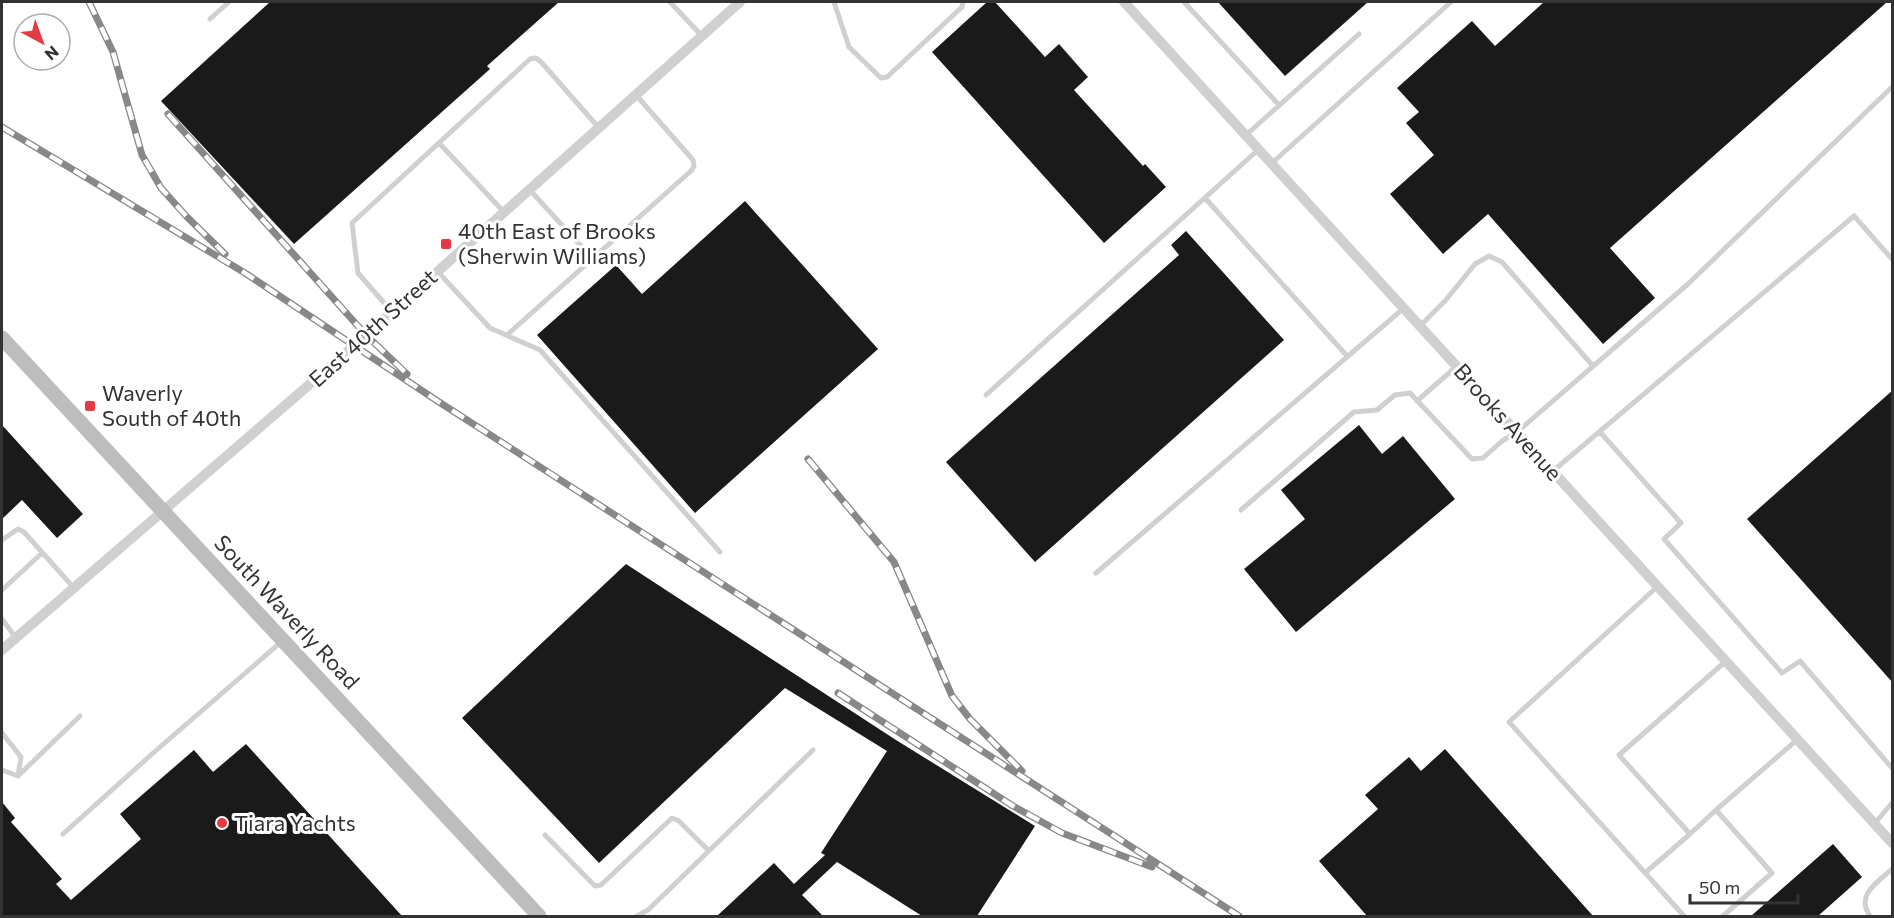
<svg xmlns="http://www.w3.org/2000/svg" width="1894" height="918" viewBox="0 0 1894 918" font-family="Commissioner,sans-serif">
	<style>
		.building { fill: #1a1a1a }
		.lines { fill: none; stroke-linecap: round; stroke-linejoin: round }
		.service { stroke: #d0d0d0; stroke-width: 5 }
		.minor { stroke: #d0d0d0; stroke-width: 10 }
		.secondary { stroke: #bdbdbd; stroke-width: 15 }
		.rail-casing { stroke: #888; stroke-width: 7 }
		.rail { stroke: #fff; stroke-width: 4.5; stroke-dasharray: 14; stroke-linecap: butt }
		.poi-dot { fill: #e63946; stroke: #fff; stroke-width: 2 }
		.labels { text-anchor: middle; stroke-width: 6; stroke-linejoin: round; paint-order: stroke }
		.poi-label { font-size: 22px; fill: #333; stroke: #fff; text-anchor: start }
		.street-label { font-size: 22px; fill: #333; stroke: #fff }
	</style>
	<rect width="100%" height="100%" fill="#fff"/>
	<!-- building -->
	<path class="building" d="M 270,2 L 559,2 L 487,66 L 490,69 L 294,244 L 161,101 Z
		M 987,2 L 995,2 L 1045,57 L 1059,44 L 1088,77 L 1074,90 L 1143,166 L 1145,164 L 1166,187 L 1104,243 L 932,52 Z
		M 1218,2 L 1368,2 L 1285,76 Z
		M 1544,2 L 1887,2 L 1610,248 L 1655,298 L 1603,344 L 1488,214 L 1443,254 L 1390,194 L 1434,155 L 1406,123 L 1419,112 L 1397,88 L 1472,21 L 1495,46 Z
		M 745,201 L 878,349 L 695,513 L 537,335 L 616,265 L 642,294 Z
		M 1186,231 L 1284,340 L 1035,562 L 946,462 L 1179,255 L 1171,245 Z
		M 1893,390 L 1893,683 L 1747,519 Z
		M 2,425 L 83,514 L 57,538 L 22,500 L 2,519 Z
		M 1359,425 L 1382,454 L 1403,436 L 1455,499 L 1296,632 L 1244,569 L 1305,519 L 1281,490 Z
		M 626,564 L 896,740 L 1035,826 L 977,916 L 922,916 L 837,862 L 802,895 L 823,916 L 717,916 L 774,863 L 794,884 L 825,855 L 821,853 L 887,751 L 785,688 L 599,863 L 462,718 Z
		M 246,744 L 402,916 L 2,916 L 2,802 L 15,818 L 11,822 L 62,879 L 56,884 L 71,900 L 141,839 L 120,814 L 194,750 L 213,772 Z
		M 1445,749 L 1593,916 L 1367,916 L 1319,861 L 1378,809 L 1365,795 L 1409,757 L 1421,771 Z
		M 1833,844 L 1862,877 L 1818,916 L 1751,916 Z"/>
	<g class="lines">
		<!-- service -->
		<path class="service" d="M 670,2 L 702,36
			M 834,2 L 849,47 L 881,78 L 887,77 L 962,7 L 963,2
			M 1184,2 L 1279,105
			M 210,19 L 229,2
			M 1246,135 L 1359,34
			M 439,143 L 504,212
			M 1272,163 L 1451,2
			M 529,189 L 592,258
			M 1205,198 L 1347,356
			M 437,271 L 490,328 L 540,350 L 720,552
			M 392,312 L 358,273 L 352,223 L 530,59 L 536,58 L 542,63 L 599,128
			M 1420,326 L 1445,301 L 1475,264 L 1489,256 L 1502,262 L 1593,366
			M 507,335 L 692,170 L 694,166 L 693,160 L 636,95
			M 986,395 L 1259,149
			M 1417,401 L 1457,366
			M 1600,432 L 1681,523 L 1664,539 L 1782,673 L 1800,661 L 1892,768
			M 1553,471 L 1854,216 L 1892,259
			M 1241,510 L 1354,412 L 1377,410 L 1395,395 L 1410,393 L 1472,459 L 1483,458 L 1502,441 L 1517,432 L 1688,284 L 1892,87
			M 2,540 L 18,529 L 24,532 L 74,588
			M 1096,573 L 1404,308
			M 1658,586 L 1509,722 L 1684,916
			M 2,590 L 42,553
			M 2,619 L 16,638
			M 2,733 L 21,757 L 18,776 L 2,770
			M 18,776 L 80,716
			M 1716,810 L 1690,834 L 1619,755 L 1726,661
			M 1875,823 L 1892,803
			M 63,834 L 152,754 L 281,642
			M 545,835 L 595,886 L 601,885 L 672,818 L 679,821 L 709,851
			M 1645,873 L 1690,834
			M 637,916 L 648,910 L 813,750
			M 1723,916 L 1772,873 L 1716,810 L 1798,739
			M 1870,916 C 1855,895 1878,882 1892,869"/>
		<!-- minor -->
		<path class="minor" d="M 1124,2 L 1892,843
			M 2,650 L 354,346 L 740,2"/>
		<!-- secondary -->
		<path class="secondary" d="M 2,338 L 539,916"/>
		<!-- rail casing -->
		<g class="rail-casing">
			<path id="rail" d="M 89,2 L 113,52 L 142,155 L 161,188 L 187,217 L 225,254
				M 168,114 L 366,335 L 407,374
				M 2,127 L 245,273 L 439,402 L 1239,916
				M 808,459 L 894,562 L 952,696 L 970,719 L 1022,771
				M 838,693 L 1013,806 L 1062,833 L 1152,867"/>
		</g>
		<!-- rail -->
		<use href="#rail" class="rail"/>
	</g>
	<!-- markers -->
	<g class="poi-dot">
		<rect x="440" y="238" width="12" height="12" rx="3"/>
		<rect x="84" y="400" width="12" height="12" rx="3"/>
		<circle cx="222" cy="823" r="6"/>
	</g>
	<g class="labels">
		<!-- poi labels -->
		<g class="poi-label">
			<text x="458" y="239">40th East of Brooks<tspan x="458" dy="25">(Sherwin Williams)</tspan></text>
			<text x="102" y="401">Waverly<tspan x="102" dy="25">South of 40th</tspan></text>
			<text x="234" y="831">Tiara Yachts</text>
		</g>
		<!-- street labels -->
		<g class="street-label">
			<text transform="translate(373 328) rotate(-42)" y="8">East 40th Street</text>
			<text transform="translate(1508 422) rotate(48)" y="8">Brooks Avenue</text>
			<text transform="translate(287 612) rotate(47)" y="8">South Waverly Road</text>
		</g>
	</g>
	<!-- border -->
	<rect width="1894" height="918" fill="none" stroke="#333333" stroke-width="6"/>
	<!-- north arrow -->
	<g transform="translate(42 42) rotate(139)"><circle r="28" fill="#ffffff" stroke="#adadad" stroke-width="1.5"/>
	<path d="M0-4.5L10 22L0 15L-10 22Z" fill="#e63946"/>
	<text y="-9" font-size="16" font-weight="bold" text-anchor="middle" fill="#333333">N</text>
	</g>
	<!-- scale -->
	<path d="M1690 894v9h108v-9" fill="none" stroke="#333333" stroke-width="3"/>
	<text x="1699" y="894" font-size="18" fill="#333333" stroke="#ffffff" stroke-width="4.5" paint-order="stroke">50 m</text>
</svg>
